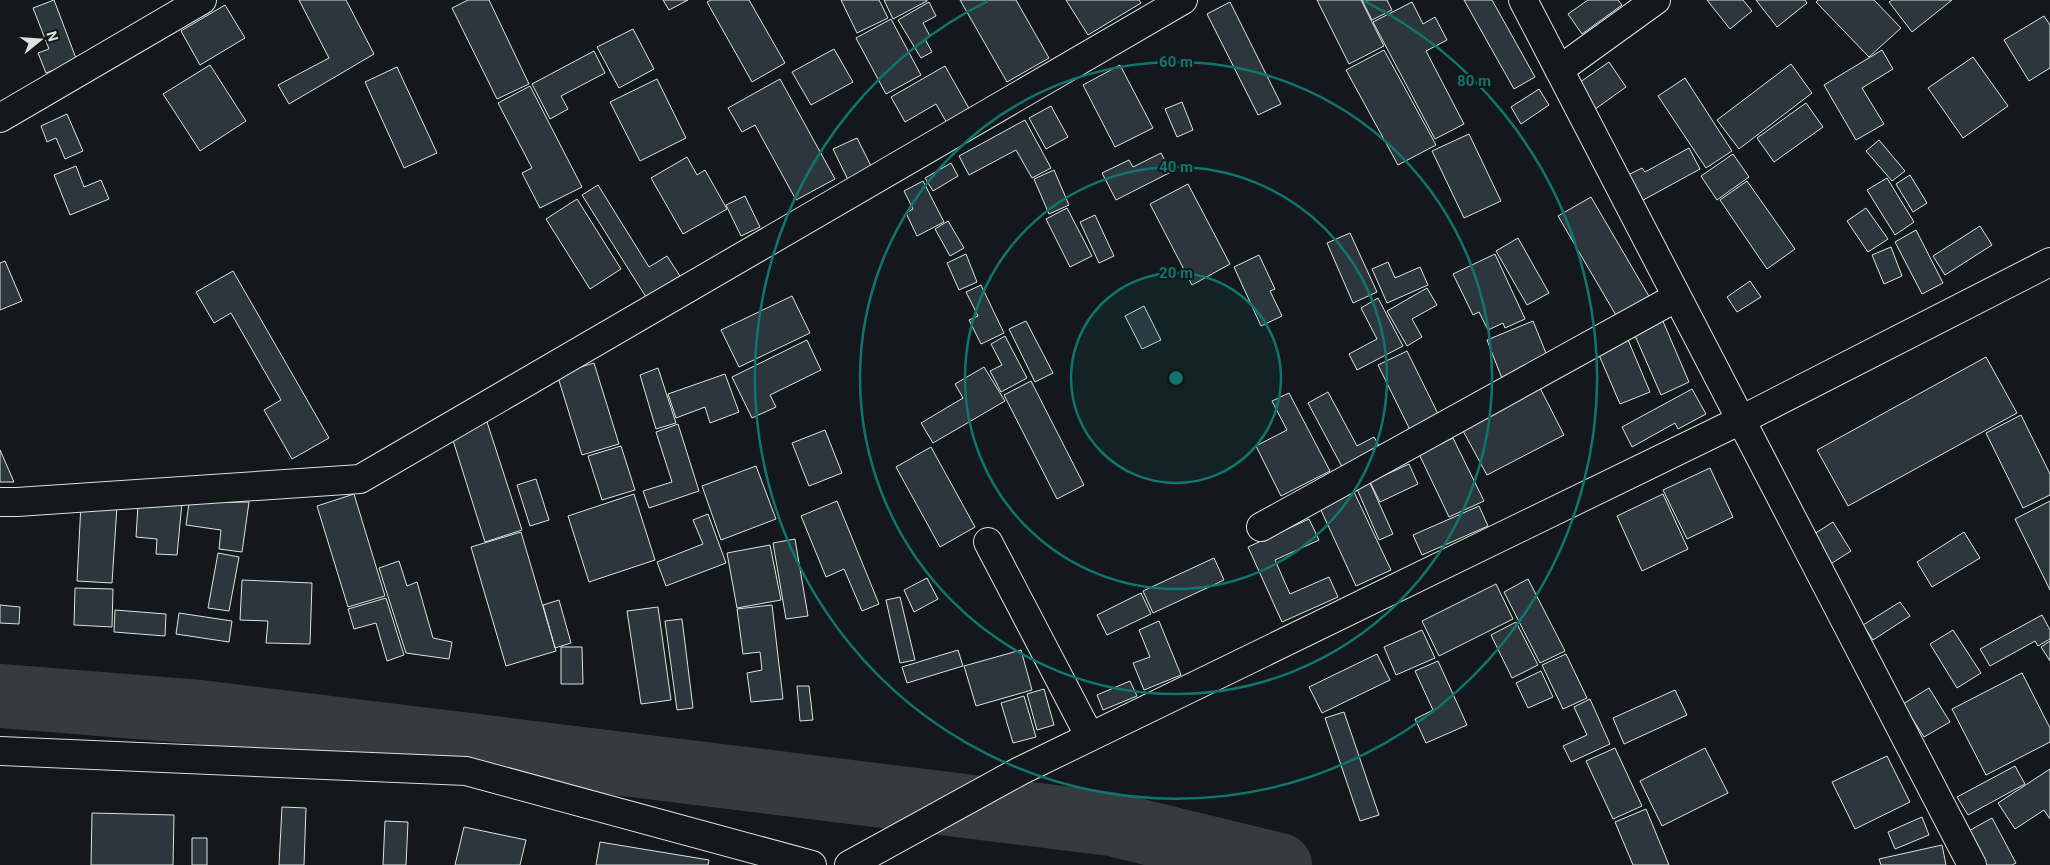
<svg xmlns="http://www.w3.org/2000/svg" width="2050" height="865" viewBox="0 0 2050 865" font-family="Roboto,sans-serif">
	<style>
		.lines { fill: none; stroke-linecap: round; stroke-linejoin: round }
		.river { stroke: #363b3e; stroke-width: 64 }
		.building { fill: #2c363c; stroke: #d8e6dc }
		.minor-casing { stroke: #d8e6dc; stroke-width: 30 }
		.minor { stroke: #14181c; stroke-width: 28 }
		.ring { fill: none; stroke: #0f766e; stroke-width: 2.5 }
		.centre { fill: #0f766e; stroke: #14181c; stroke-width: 2.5 }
		.ring-label { font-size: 15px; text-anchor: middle; font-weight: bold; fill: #0f766e; stroke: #14181c; stroke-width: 4; stroke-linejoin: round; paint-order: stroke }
	</style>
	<rect width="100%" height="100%" fill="#14181c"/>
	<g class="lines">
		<!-- river -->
		<path class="river" d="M 0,696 L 200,712 L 1111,824 L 1280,865"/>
	</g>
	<!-- building -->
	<path class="building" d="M 54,0 L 77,61 L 46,73 L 38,53 L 49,49 L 33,8 Z
		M 299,0 L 346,0 L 374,54 L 289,104 L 278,85 L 329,58 Z
		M 468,0 L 489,0 L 529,84 L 497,99 L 452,8 Z
		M 663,0 L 688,0 L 669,10 Z
		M 711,0 L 749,0 L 785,63 L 752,82 L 707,2 Z
		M 841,0 L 879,0 L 888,18 L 857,33 Z
		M 884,0 L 927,0 L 927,1 L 893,19 Z
		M 960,0 L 1016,0 L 1049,58 L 1007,82 Z
		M 1066,0 L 1139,0 L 1141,3 L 1088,35 Z
		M 1317,0 L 1361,0 L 1384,46 L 1349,64 Z
		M 1362,0 L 1387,0 L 1392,10 L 1372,20 Z
		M 1464,0 L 1492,0 L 1535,77 L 1514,89 Z
		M 1588,0 L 1618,0 L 1622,5 L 1582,34 L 1568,14 Z
		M 1707,0 L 1743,0 L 1752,11 L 1730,29 Z
		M 1756,0 L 1805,0 L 1807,3 L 1777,27 Z
		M 1818,0 L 1874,0 L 1901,28 L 1869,57 L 1816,2 Z
		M 1892,0 L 1952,0 L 1912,32 L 1889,2 Z
		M 929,2 L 936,16 L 923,23 L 930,36 L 925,39 L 932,52 L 921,58 L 898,20 Z
		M 1230,2 L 1281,104 L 1258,115 L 1207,14 Z
		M 1412,2 L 1423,24 L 1435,17 L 1447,40 L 1426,51 L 1464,124 L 1435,139 L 1373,22 Z
		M 225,5 L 245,38 L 200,65 L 181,31 Z
		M 2044,16 L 2050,25 L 2050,68 L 2029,81 L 2004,40 Z
		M 891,19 L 921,75 L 886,94 L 856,38 Z
		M 633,29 L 654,69 L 619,88 L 597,47 Z
		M 834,49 L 853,82 L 811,105 L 792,72 Z
		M 1384,50 L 1436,145 L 1398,165 L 1346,70 Z
		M 1882,50 L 1893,69 L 1862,88 L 1884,124 L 1856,140 L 1824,85 Z
		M 594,51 L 605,73 L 561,96 L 568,109 L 550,119 L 532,84 Z
		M 1973,57 L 2008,106 L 1963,138 L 1928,88 Z
		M 1609,62 L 1626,87 L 1591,112 L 1573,87 Z
		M 1791,64 L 1812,93 L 1739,149 L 1717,120 Z
		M 210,65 L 246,121 L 200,151 L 163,94 Z
		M 1120,65 L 1153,128 L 1115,147 L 1083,85 Z
		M 945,66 L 971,112 L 948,125 L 936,104 L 905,122 L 891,97 Z
		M 397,67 L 437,153 L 404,168 L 365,82 Z
		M 1685,78 L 1732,151 L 1706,168 L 1658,96 Z
		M 657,79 L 686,138 L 640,161 L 610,102 Z
		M 780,79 L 835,179 L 796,200 L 755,125 L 742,132 L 728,108 Z
		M 530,86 L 582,187 L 540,208 L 522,173 L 532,168 L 498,103 Z
		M 1539,89 L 1549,105 L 1521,124 L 1511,107 Z
		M 1182,102 L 1193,130 L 1177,137 L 1165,109 Z
		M 1806,103 L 1823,127 L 1774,162 L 1757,138 Z
		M 1051,106 L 1068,137 L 1046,149 L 1029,118 Z
		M 67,114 L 83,151 L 65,159 L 56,138 L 47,142 L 41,126 Z
		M 1025,120 L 1051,168 L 1032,178 L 1016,150 L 969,175 L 959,156 Z
		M 1469,134 L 1501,201 L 1464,218 L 1432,151 Z
		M 857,138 L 872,168 L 848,180 L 833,149 Z
		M 1879,140 L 1905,171 L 1892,181 L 1866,151 Z
		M 1689,148 L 1700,169 L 1636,204 L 1622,178 L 1642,168 L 1645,172 Z
		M 1161,153 L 1171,172 L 1116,200 L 1102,173 L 1129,160 L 1133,167 Z
		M 1733,154 L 1749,177 L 1717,200 L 1701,176 Z
		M 687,157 L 697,175 L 705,170 L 727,209 L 683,234 L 651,178 Z
		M 951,163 L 958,176 L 933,191 L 925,178 Z
		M 76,166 L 84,187 L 101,180 L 109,199 L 70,215 L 54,175 Z
		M 1054,170 L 1069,205 L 1049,214 L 1034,179 Z
		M 1910,175 L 1927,203 L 1913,212 L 1896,184 Z
		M 1887,178 L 1914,222 L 1895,235 L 1867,190 Z
		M 923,181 L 944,222 L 917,236 L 906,213 L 913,209 L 904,191 Z
		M 1747,181 L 1795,249 L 1767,269 L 1720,200 Z
		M 1188,184 L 1230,264 L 1192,285 L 1150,204 Z
		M 598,185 L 649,267 L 667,256 L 680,276 L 646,297 L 582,195 Z
		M 745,196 L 760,227 L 741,236 L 726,205 Z
		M 1591,197 L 1650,298 L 1617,317 L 1558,216 Z
		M 577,199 L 621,269 L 590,289 L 546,219 Z
		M 1067,208 L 1092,256 L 1070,267 L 1046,219 Z
		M 1866,208 L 1888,239 L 1868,252 L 1847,221 Z
		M 1095,215 L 1114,256 L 1099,263 L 1080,222 Z
		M 948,221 L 964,248 L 950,256 L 935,229 Z
		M 1980,226 L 1992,245 L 1945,275 L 1933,256 Z
		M 1916,230 L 1943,283 L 1922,294 L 1895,242 Z
		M 1350,233 L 1377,292 L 1353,303 L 1327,243 Z
		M 1518,238 L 1549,293 L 1527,305 L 1496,251 Z
		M 1891,247 L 1902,276 L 1884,284 L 1872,255 Z
		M 966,254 L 977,282 L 959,290 L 947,263 Z
		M 1495,254 L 1525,319 L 1505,328 L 1503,323 L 1488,330 L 1479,312 L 1473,315 L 1453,274 Z
		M 1259,255 L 1275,289 L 1270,291 L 1282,316 L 1261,326 L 1234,267 Z
		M 5,261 L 22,301 L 0,310 L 0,263 Z
		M 1388,262 L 1395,278 L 1420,267 L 1428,285 L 1387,303 L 1372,269 Z
		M 233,271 L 329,438 L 292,459 L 264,410 L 281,400 L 231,313 L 214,323 L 196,292 Z
		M 1750,281 L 1761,297 L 1737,312 L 1727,297 Z
		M 981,285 L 1004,333 L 981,344 L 969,320 L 978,316 L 966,292 Z
		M 1427,288 L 1437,305 L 1412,319 L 1422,337 L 1407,346 L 1387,311 Z
		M 792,296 L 810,333 L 739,367 L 721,330 Z
		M 1378,298 L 1403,346 L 1357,370 L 1349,354 L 1377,339 L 1361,308 Z
		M 1144,306 L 1161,340 L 1142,349 L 1125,316 Z
		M 1662,319 L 1689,382 L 1661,395 L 1633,331 Z
		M 1026,321 L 1053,373 L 1035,382 L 1009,329 Z
		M 1533,321 L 1550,363 L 1503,381 L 1487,340 Z
		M 1626,335 L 1650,392 L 1620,404 L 1596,348 Z
		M 1005,336 L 1027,378 L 1001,392 L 990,371 L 1002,365 L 991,344 Z
		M 807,340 L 821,370 L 770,395 L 776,407 L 752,418 L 732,377 Z
		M 1407,351 L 1442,422 L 1413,436 L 1378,365 Z
		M 1986,357 L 2017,413 L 1848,506 L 1817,450 Z
		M 594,363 L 619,444 L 582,455 L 557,374 Z
		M 984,367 L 1005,401 L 933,443 L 921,423 L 963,398 L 955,384 Z
		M 658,368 L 676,423 L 656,429 L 640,375 Z
		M 725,374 L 739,412 L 710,423 L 705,407 L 676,418 L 668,394 Z
		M 1031,381 L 1084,485 L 1057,499 L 1004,395 Z
		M 1540,388 L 1564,435 L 1487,475 L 1462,429 Z
		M 1692,389 L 1706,414 L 1678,429 L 1675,423 L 1632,447 L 1622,427 Z
		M 1328,392 L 1357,446 L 1374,437 L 1386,458 L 1348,478 L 1308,403 Z
		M 1289,393 L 1330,471 L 1281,496 L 1256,446 L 1287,430 L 1272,401 Z
		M 2021,415 L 2050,474 L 2050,495 L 2023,508 L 1986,433 Z
		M 487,422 L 522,530 L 485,542 L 451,434 Z
		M 678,424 L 699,491 L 649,508 L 643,491 L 672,482 L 656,432 Z
		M 825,430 L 842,473 L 809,486 L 792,443 Z
		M 1453,438 L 1484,501 L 1449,517 L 1419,454 Z
		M 621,446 L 635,490 L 602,500 L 588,456 Z
		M 931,447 L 975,527 L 940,547 L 896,467 Z
		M 0,450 L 14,482 L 0,482 Z
		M 1409,464 L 1418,484 L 1380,502 L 1370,482 Z
		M 756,466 L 776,519 L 721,540 L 702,486 Z
		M 1710,468 L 1733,517 L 1687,539 L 1663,490 Z
		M 536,479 L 549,520 L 530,526 L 517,485 Z
		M 1370,483 L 1393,534 L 1379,540 L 1357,489 Z
		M 1354,492 L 1391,570 L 1356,586 L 1320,508 Z
		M 354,494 L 385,596 L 348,607 L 317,506 Z
		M 634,494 L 655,560 L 589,582 L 568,516 Z
		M 1663,494 L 1688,549 L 1642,571 L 1617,516 Z
		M 837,501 L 879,604 L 862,611 L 844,569 L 826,577 L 801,516 Z
		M 2050,501 L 2050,590 L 2015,519 Z
		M 249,502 L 242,552 L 219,549 L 221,530 L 186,525 L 189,503 Z
		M 182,503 L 177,555 L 156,554 L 157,539 L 136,537 L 138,506 Z
		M 81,504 L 117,506 L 112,583 L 77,581 Z
		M 1479,506 L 1488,526 L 1422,555 L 1413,535 Z
		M 708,514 L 726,563 L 666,586 L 657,562 L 703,544 L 693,520 Z
		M 1309,519 L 1319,540 L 1275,560 L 1290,594 L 1329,577 L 1338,597 L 1282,622 L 1248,547 Z
		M 1833,522 L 1851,551 L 1829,565 L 1811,536 Z
		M 521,532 L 556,651 L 506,666 L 471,547 Z
		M 1964,532 L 1980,558 L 1932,587 L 1917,562 Z
		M 795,539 L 808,616 L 786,619 L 773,543 Z
		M 770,545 L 781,600 L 737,608 L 727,553 Z
		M 218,553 L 239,557 L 229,611 L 208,608 Z
		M 1214,558 L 1224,580 L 1153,613 L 1143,591 Z
		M 399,561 L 407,586 L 417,582 L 433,638 L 452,642 L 449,659 L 406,653 L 379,568 Z
		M 927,578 L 938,599 L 914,612 L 904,590 Z
		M 1528,579 L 1565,651 L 1540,663 L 1504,592 Z
		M 242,580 L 312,583 L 310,644 L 266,643 L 268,621 L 240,620 Z
		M 1496,584 L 1513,619 L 1439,656 L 1422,621 Z
		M 75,588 L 113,589 L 112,627 L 74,625 Z
		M 1141,593 L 1151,614 L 1107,635 L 1097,615 Z
		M 900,597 L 915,660 L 900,663 L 886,600 Z
		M 386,598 L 404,655 L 387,661 L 376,623 L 354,629 L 348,609 Z
		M 559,600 L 571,643 L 555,648 L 543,605 Z
		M 1900,602 L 1910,616 L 1873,640 L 1863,625 Z
		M 0,605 L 20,607 L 19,624 L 0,623 Z
		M 772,605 L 783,699 L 751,702 L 747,673 L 762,670 L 760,652 L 743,654 L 737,609 Z
		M 658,607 L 671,700 L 641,704 L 627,611 Z
		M 115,610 L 166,614 L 165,636 L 114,632 Z
		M 179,613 L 232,621 L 229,642 L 176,634 Z
		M 2042,615 L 2050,630 L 2050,639 L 2038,646 L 2035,641 L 1990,666 L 1980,649 Z
		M 682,619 L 693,708 L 677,710 L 665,621 Z
		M 1159,621 L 1181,675 L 1144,690 L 1133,663 L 1150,657 L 1139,630 Z
		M 1516,622 L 1538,665 L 1512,678 L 1491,635 Z
		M 1422,630 L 1435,658 L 1396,675 L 1384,647 Z
		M 1953,630 L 1981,673 L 1957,688 L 1930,644 Z
		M 2050,641 L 2050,661 L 2041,647 Z
		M 561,647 L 582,647 L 583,684 L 561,684 Z
		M 958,650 L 963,666 L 907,683 L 902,667 Z
		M 1021,650 L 1032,690 L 976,706 L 964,666 Z
		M 1377,654 L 1390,680 L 1322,713 L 1309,687 Z
		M 1566,654 L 1587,698 L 1563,709 L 1542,665 Z
		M 1438,661 L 1467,725 L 1426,743 L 1415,719 L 1433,710 L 1415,671 Z
		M 1541,671 L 1553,697 L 1528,708 L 1516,683 Z
		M 2022,673 L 2050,728 L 2050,742 L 1986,775 L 1952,709 Z
		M 1130,681 L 1137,696 L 1103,710 L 1097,695 Z
		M 797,686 L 809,686 L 813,720 L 800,721 Z
		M 1929,688 L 1950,722 L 1924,737 L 1903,704 Z
		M 1044,689 L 1054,725 L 1037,730 L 1027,694 Z
		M 1675,690 L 1687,715 L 1624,744 L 1613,718 Z
		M 1024,696 L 1036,737 L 1013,743 L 1001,703 Z
		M 1590,699 L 1610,744 L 1571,762 L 1563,746 L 1587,735 L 1574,707 Z
		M 1344,712 L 1379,815 L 1360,821 L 1325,718 Z
		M 1615,748 L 1642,806 L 1613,819 L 1586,761 Z
		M 1705,748 L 1728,793 L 1662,826 L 1640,781 Z
		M 1887,756 L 1910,802 L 1855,829 L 1832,782 Z
		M 2015,766 L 2025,784 L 1968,815 L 1957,797 Z
		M 2050,769 L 2050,819 L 2044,810 L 2015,829 L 1998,803 Z
		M 282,807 L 306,808 L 304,865 L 279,865 Z
		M 1646,809 L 1669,865 L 1633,865 L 1615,822 Z
		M 92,813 L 174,815 L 173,865 L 91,865 Z
		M 1922,817 L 1929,835 L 1895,849 L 1888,832 Z
		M 1992,818 L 2016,863 L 2012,865 L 1985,865 L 1967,832 Z
		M 385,821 L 408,822 L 406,865 L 383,865 Z
		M 464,827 L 526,840 L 520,865 L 455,865 Z
		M 192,838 L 207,838 L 207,865 L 192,865 Z
		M 600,842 L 709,860 L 708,865 L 596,865 Z
		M 1942,845 L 1946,865 L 1881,865 L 1879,859 Z"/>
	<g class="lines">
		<!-- minor casing -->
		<g class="minor-casing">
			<path id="minor" d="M 1523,0 L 1741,420 L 2050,262
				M 1559,70 L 1656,0
				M 0,118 L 202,0
				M 0,502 L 17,502 L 360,479 L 1183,0
				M 1261,527 L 1677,297
				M 988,542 L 1090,737
				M 0,751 L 466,771 L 812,865
				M 849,865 L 1020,771 L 1741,420 L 1972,865"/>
		</g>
		<!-- minor -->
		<use href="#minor" class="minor"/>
	</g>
	<!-- distance rings -->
	<circle cx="1176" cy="378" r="105" fill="#0f766e" fill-opacity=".12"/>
	<g class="ring">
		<circle cx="1176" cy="378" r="105"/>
		<circle cx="1176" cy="378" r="211"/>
		<circle cx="1176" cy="378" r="316"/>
		<path d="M1364 1A421 421 0 1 1 988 1"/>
	</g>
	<circle cx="1176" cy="378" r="8" class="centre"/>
	<g class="ring-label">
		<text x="1176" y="67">60 m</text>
		<text x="1474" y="86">80 m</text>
		<text x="1176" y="172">40 m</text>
		<text x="1176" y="278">20 m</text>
	</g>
	<!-- north arrow -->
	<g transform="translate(40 40) rotate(73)" stroke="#14181c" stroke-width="4" paint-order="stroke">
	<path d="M0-4L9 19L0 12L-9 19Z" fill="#d8e6dc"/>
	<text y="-8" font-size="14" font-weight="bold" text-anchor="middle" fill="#d8e6dc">N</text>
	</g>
</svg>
